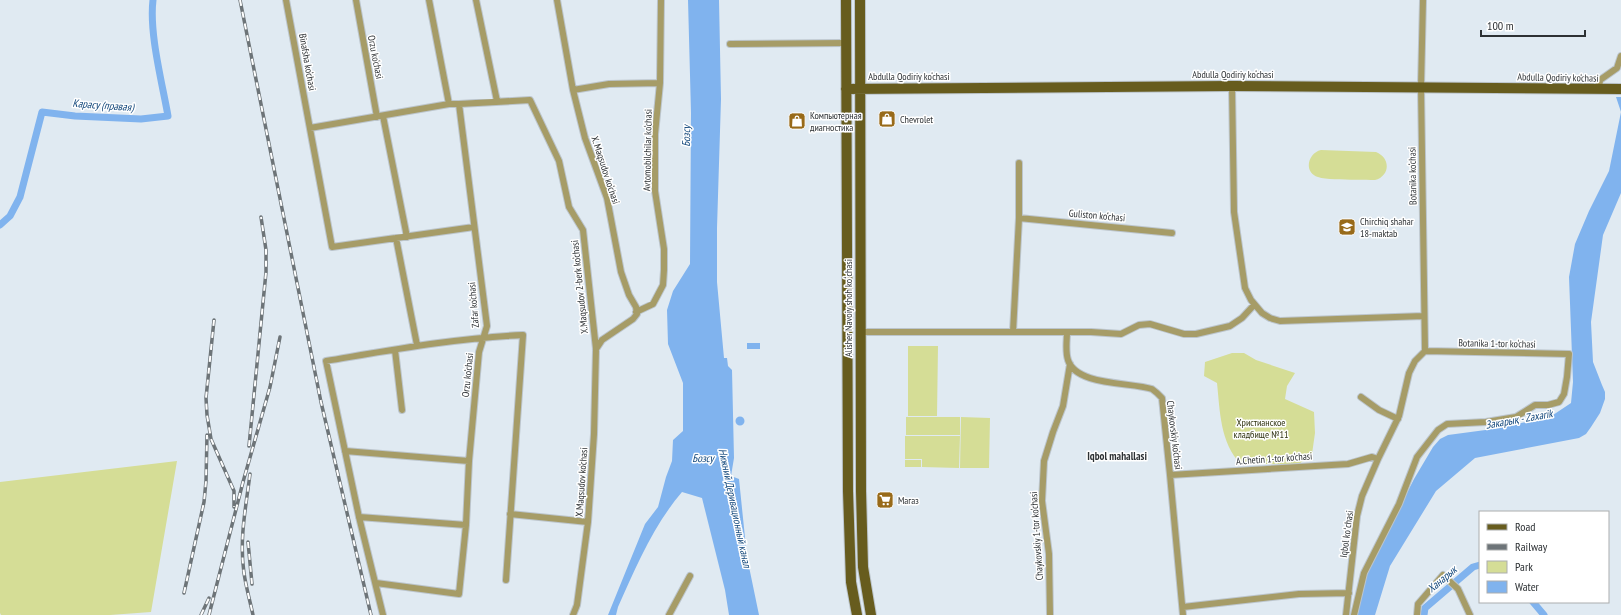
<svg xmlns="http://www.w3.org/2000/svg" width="1621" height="615" viewBox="0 0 1621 615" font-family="'PT Sans Narrow',sans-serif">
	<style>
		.green { fill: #d5dd96 }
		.water { fill: #80b3ee }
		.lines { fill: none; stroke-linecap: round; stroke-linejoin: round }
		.canal { stroke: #80b3ee; stroke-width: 7 }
		.minor-casing { stroke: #bcc5cc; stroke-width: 8 }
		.primary-casing { stroke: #bcc5cc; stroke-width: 12 }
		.minor { stroke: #a69c67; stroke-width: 6 }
		.primary { stroke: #675c1e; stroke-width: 10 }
		.rail-casing { stroke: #6d7478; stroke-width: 3.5 }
		.rail { stroke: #fff; stroke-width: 2; stroke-dasharray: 6; stroke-linecap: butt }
		.labels { text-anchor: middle; stroke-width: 3; stroke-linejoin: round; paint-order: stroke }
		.street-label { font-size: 10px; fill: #2d3134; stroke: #fff }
		.poi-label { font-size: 10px; fill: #2d3134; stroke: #fff; text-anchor: start }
		.park-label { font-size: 10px; fill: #313412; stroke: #fff }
		.water-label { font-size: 11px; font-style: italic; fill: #0e4479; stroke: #fff }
		.neighbourhood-label { font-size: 11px; font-weight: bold; fill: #2d3134; stroke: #fff }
	</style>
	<rect width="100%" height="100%" fill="#e0eaf2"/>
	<!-- green -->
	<path class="green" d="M 1321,150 L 1376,152 C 1391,158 1390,176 1375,180 C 1360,179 1330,181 1318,177 C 1303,172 1308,153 1321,150 Z
		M 908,346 L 938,346 L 937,416 L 908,416 Z
		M 1232,353 L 1244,353 L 1256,360 L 1295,373 L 1287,386 L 1285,399 L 1314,412 L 1315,433 L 1312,454 L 1299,464 L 1241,464 C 1220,443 1220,411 1217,383 L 1204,376 L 1205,362 Z
		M 906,417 L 960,417 L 960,435 L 906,435 Z
		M 961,417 L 990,418 L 989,468 L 960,468 Z
		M 905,436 L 960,436 L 959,468 L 922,467 L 922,459 L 905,459 Z
		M 905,460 L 921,460 L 921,467 L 905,467 Z
		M 177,461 L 151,612 L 110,615 L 1,615 L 0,613 L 0,482 Z"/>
	<!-- water -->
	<path class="water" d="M 688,0 L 719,0 L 721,99 L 717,228 L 717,282 L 724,358 L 727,358 L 728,366 L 732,370 L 734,458 L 731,476 L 739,479 L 747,557 L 759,615 L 729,615 L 725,590 L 702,498 L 682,492 C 653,526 636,567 618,607 L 616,615 L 608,615 L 645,524 L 658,507 L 666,477 L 672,461 L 673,440 L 683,431 L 683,383 L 668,344 L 667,310 L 673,291 L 690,264 L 691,113 Z
		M 1616,97 L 1621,97 L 1621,193 L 1603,235 L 1591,322 L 1593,362 L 1602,385 L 1605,392 L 1605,399 L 1600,413 L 1591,427 L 1586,434 L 1579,438 L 1475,458 L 1436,491 L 1390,566 L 1375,615 L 1357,615 L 1368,570 L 1414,479 L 1433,447 L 1440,439 L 1448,435 L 1493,429 L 1550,417 L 1571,403 L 1573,382 L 1569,277 L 1575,244 L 1589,211 L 1609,171 L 1621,112 Z
		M 747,343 L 760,343 L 760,349 L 747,349 Z
		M735.5 421a4.5 4.5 0 1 1 9 0a4.5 4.5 0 1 1-9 0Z"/>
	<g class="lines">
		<!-- canal -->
		<path class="canal" d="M 0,225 L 10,216 L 20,197 L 42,112 L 75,116 L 141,119 L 168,116 C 162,82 149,33 153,0
			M 1533,602 L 1544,615
			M 1424,615 L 1425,608 L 1473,567 L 1480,565"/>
		<!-- minor casing -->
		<g class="minor-casing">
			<path id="minor" d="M 286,0 L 332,247 L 474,227
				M 356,0 L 377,117
				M 429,0 L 449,104
				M 476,0 L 497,101
				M 557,0 L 573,90 L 585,138 L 607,198 L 621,272 L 629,295 L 636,307 L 637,314 L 633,319 L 602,340 L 596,349
				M 1423,0 L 1421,87 L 1425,351
				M 730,44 L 846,43
				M 1232,86 L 1234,212 L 1245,288 L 1251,300 L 1262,313 L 1270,318 L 1280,321 L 1424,316
				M 1599,89 L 1600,80 L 1617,68 L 1621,56
				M 573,90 L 609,84 L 660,83
				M 383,116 L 407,237
				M 310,128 L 449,104 L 459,104 L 530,100 L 559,161 L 569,207 L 583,230 L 596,349 L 594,434 L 588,522 L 577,605 L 573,615
				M 1019,218 L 1172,233
				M 396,238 L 417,345
				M 636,312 L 653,304 L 663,285 L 664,270 L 664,249 L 655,191 L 655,134 L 660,83 L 661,0
				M 861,332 L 1091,332 L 1121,334 L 1139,325 L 1150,324 L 1184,334 L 1196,334 L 1230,326 L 1242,318 L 1254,305
				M 1013,332 L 1019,218 L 1019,163
				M 1067,332 C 1067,340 1065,351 1068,360 C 1076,386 1130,382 1152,389 L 1157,393 L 1162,398 L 1170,475 L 1183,615
				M 395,350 L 402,410
				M 1361,397 L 1379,410 L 1398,419
				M 345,451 L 469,461
				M 1170,475 L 1348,464 L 1372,457 L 1378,459
				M 510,514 L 588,522
				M 359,517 L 466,525
				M 376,583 L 459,594 L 466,525 L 469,461 L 479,352 L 487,326 L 459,104
				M 1183,607 L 1299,594 L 1349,593
				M 383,615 L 359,517 L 326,361 C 392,350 456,338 523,335 L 506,580
				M 669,615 L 690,576
				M 1050,615 L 1049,554 L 1042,501 L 1044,461 L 1053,432 L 1063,406 L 1070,364
				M 1346,615 L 1357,516 L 1362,496 L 1378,459 L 1399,416 L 1409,373 L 1415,361 L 1425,351
				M 1354,615 L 1364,573 L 1399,504 L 1417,457 L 1438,430 L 1447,424 L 1486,422 L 1516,417 L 1535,405 L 1548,405 L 1559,402 L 1564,394 L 1567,377 L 1569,354 L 1425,351
				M 1417,615 L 1418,604 L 1443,575 L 1458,589 L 1470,615"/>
		</g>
		<!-- primary casing -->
		<g class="primary-casing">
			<path id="primary" d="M 846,0 L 848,491 L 851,582 L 857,615
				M 860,0 L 861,491 L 863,567 L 871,615
				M 846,89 L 1232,86 L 1621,89"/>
		</g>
		<!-- minor -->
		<use href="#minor" class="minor"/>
		<!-- primary -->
		<use href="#primary" class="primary"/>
		<!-- rail casing -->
		<g class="rail-casing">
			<path id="rail" d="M 240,0 L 321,402 L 371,615
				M 214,320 L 206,398 L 207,415 L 211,439 L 234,491 L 234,507
				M 249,446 L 266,272 L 266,250 L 261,217
				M 250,474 C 246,506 239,540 244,573 C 246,587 250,601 253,615
				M 248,542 L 252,584
				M 184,593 L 204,502 L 206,481 L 207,435
				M 201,615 L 209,598
				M 209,615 L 243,482 L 270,387 L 280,337"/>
		</g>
		<!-- rail -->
		<use href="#rail" class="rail"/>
	</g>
	<!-- icons -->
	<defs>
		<g id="shop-square" transform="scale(0.9)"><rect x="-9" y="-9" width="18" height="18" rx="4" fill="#986a19" stroke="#fff"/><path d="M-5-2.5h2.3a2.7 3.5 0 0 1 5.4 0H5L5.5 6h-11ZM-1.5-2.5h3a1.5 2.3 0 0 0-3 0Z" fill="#fff"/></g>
		<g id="school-square" transform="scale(0.9)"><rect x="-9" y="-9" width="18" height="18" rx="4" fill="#986a19" stroke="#fff"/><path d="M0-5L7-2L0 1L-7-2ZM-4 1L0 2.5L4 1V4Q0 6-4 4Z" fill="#fff"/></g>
		<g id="supermarket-square" transform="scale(0.9)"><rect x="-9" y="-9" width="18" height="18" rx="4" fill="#986a19" stroke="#fff"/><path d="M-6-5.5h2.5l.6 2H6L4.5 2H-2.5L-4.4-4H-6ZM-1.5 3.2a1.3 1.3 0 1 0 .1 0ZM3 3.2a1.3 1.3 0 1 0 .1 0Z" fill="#fff"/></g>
	</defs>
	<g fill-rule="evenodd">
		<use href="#shop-square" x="887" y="119"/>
		<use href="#shop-square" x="797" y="121"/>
		<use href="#school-square" x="1347" y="227"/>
		<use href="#supermarket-square" x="885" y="500"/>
	</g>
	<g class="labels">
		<!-- street labels -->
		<g class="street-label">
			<text transform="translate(376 57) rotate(79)" y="4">Orzu ko‘chasi</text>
			<text transform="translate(308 62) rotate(80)" y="4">Binafsha ko‘chasi</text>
			<text x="1233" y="78">Abdulla Qodiriy ko‘chasi</text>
			<text x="909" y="80">Abdulla Qodiriy ko‘chasi</text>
			<text transform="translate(1558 77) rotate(1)" y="4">Abdulla Qodiriy ko‘chasi</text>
			<text transform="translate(647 150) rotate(-89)" y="4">Avtomobilchilar ko‘chasi</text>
			<text transform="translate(606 170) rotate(72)" y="4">X. Maqsudov ko‘chasi</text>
			<text transform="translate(1412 176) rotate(-91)" y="4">Botanika ko‘chasi</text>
			<text transform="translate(1097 215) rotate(5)" y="4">Guliston ko‘chasi</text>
			<text transform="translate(579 287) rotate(-96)" y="4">X.Maqsudov 2-berk ko‘chasi</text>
			<text transform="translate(473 305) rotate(-95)" y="4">Zafar ko‘chasi</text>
			<text transform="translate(848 308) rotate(-90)" y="4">Alisher Navoiy shoh koʻchasi</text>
			<text transform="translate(1497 343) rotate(1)" y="4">Botanika 1-tor ko‘chasi</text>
			<text transform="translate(467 375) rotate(-84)" y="4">Orzu ko‘chasi</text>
			<text transform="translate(1175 435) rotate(83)" y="4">Chaykovskiy ko‘chasi</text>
			<text transform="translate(1274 458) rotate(-4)" y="4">A.Chetin 1-tor ko‘chasi</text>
			<text transform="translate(581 482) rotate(-86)" y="4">X.Maqsudov ko‘chasi</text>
			<text transform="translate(1346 534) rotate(-82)" y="4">Iqbol koʻchasi</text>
			<text transform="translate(1036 536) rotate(-94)" y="4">Chaykovskiy 1-tor ko‘chasi</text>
		</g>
		<!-- poi labels -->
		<g class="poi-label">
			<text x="810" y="119">Компьютерная<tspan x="810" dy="12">диагностика</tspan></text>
			<text x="900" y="123">Chevrolet</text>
			<text x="1360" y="225">Chirchiq shahar<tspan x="1360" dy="12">18-maktab</tspan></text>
			<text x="898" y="504">Магаз</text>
		</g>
		<!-- park labels -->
		<g class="park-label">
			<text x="1261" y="426">Христианское<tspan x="1261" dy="12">кладбище №11</tspan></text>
		</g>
		<!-- water labels -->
		<g class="water-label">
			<text transform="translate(103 105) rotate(4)" y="4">Карасу (правая)</text>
			<text transform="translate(686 136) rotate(-89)" y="4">Бозсу</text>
			<text transform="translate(1519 419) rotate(-10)" y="4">Закарық - Zaxarik</text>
			<text x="703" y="462">Бозсу</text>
			<text transform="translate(735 508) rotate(78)" y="4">Нижний Деривационный канал</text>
			<text transform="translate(1442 579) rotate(-40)" y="4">Ханарык</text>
		</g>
		<!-- neighbourhood labels -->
		<g class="neighbourhood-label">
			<text x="1117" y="460">Iqbol mahallasi</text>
		</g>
	</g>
	<!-- legend -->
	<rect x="1479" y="511" width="130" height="92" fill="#ffffff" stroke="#abadae"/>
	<rect x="1487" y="524" width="20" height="6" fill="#675c1e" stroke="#abadae"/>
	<text x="1515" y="531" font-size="12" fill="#2d3134">Road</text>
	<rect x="1487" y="544" width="20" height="6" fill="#6d7478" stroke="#abadae"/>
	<text x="1515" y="551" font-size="12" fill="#2d3134">Railway</text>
	<rect x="1487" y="561" width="20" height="12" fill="#d5dd96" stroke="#abadae"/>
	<text x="1515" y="571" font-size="12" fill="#2d3134">Park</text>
	<rect x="1487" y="581" width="20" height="12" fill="#80b3ee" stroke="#abadae"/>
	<text x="1515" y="591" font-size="12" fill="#2d3134">Water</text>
	<!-- scale -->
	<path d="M1481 30v6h104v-6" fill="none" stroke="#2d3134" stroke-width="2"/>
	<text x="1487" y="30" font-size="12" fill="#2d3134" stroke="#ffffff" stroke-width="3" paint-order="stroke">100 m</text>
</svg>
